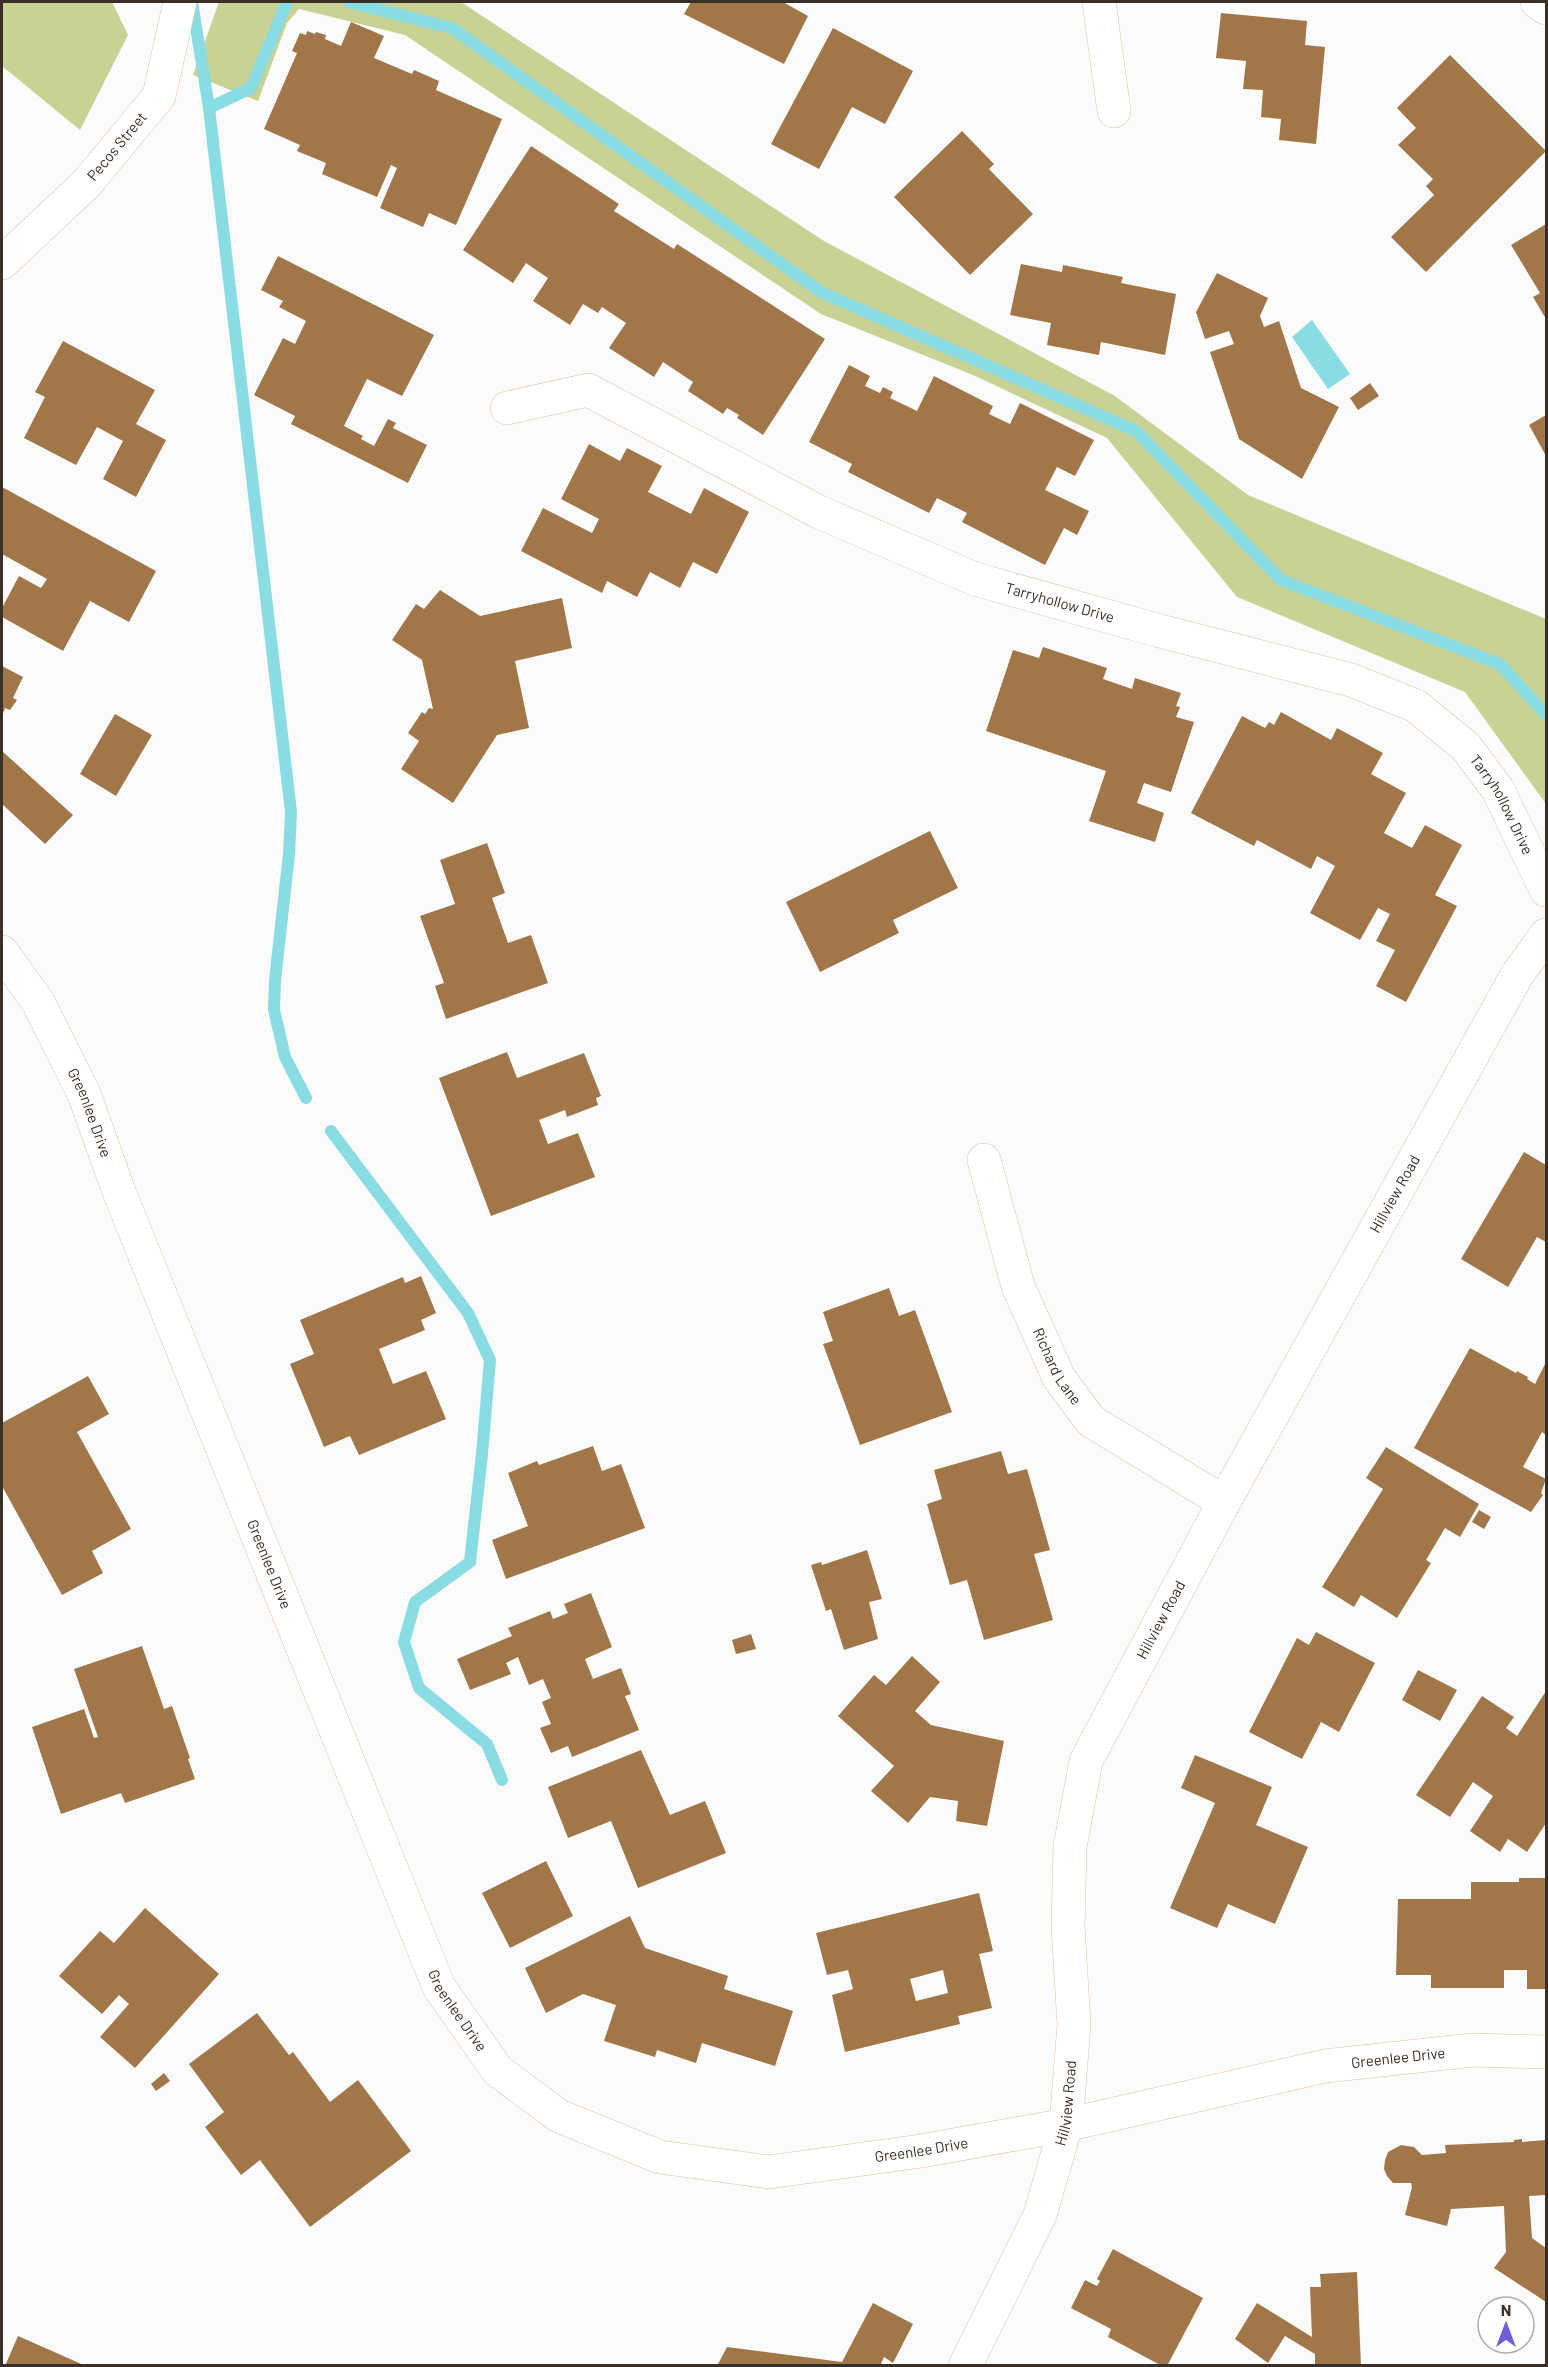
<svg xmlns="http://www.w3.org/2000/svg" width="1548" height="2367" viewBox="0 0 1548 2367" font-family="Barlow,sans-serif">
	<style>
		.forest { fill: #c9d295 }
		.water { fill: #89dbe4 }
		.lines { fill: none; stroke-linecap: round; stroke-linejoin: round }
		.stream { stroke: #89dbe4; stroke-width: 12 }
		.building { fill: #a1774a; fill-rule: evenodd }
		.minor-casing { stroke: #dac1a8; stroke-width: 34 }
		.tertiary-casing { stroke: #dac1a8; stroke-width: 34 }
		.minor { stroke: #fff; stroke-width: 33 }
		.tertiary { stroke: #fff; stroke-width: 33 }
		.labels { text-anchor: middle; stroke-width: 4.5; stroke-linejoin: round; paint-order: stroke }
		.street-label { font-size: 15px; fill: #392f26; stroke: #fff }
	</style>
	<rect width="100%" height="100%" fill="#fbfbfb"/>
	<!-- forest -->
	<path class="forest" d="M 2,2 L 112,2 L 128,35 L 80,130 L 2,66 Z
		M 219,2 L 461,2 L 824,241 L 1115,396 L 1248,495 L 1546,619 L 1546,804 L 1465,692 L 1237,597 L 1107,438 L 973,375 L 821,314 L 405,35 L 299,9 L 287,23 L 258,101 L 193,75 Z"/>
	<!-- water -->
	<path class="water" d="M 1312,320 L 1350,374 L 1328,389 L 1292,337 Z"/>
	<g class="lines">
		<!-- stream -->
		<path class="stream" d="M 192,2 L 209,108 L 251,88 L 287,2
			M 349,2 L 452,28 L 821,292 L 1136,431 L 1281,580 L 1500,664 L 1546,715
			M 209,108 L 291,812 L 289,854 L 275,980 L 274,1010 L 285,1057 L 306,1098
			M 331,1131 L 468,1313 L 490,1360 L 482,1454 L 470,1562 L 415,1602 L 404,1642 L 419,1688 L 487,1744 L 502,1780"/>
	</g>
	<!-- building -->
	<path class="building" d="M 691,2 L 783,2 L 808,16 L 784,64 L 684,14 Z
		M 1221,13 L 1307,21 L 1305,45 L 1325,47 L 1316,144 L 1279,140 L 1281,119 L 1261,117 L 1263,90 L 1243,89 L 1246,61 L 1216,58 Z
		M 351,22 L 384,36 L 374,58 L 412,74 L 414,70 L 439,81 L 436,90 L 502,119 L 456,225 L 429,213 L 423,227 L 380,208 L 397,168 L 391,165 L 377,197 L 322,174 L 326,163 L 297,151 L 300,145 L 264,129 L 297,53 L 292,51 L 300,33 L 306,35 L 307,31 L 315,34 L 316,32 L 326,35 L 325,39 L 341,46 Z
		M 833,28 L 913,71 L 885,124 L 852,107 L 819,169 L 771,144 Z
		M 1450,55 L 1546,151 L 1426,272 L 1391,237 L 1434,195 L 1426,186 L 1433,179 L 1398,145 L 1416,128 L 1397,108 Z
		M 962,131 L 994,164 L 989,169 L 1033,214 L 970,275 L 894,197 Z
		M 531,146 L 619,204 L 614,211 L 674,249 L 677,244 L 825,339 L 763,435 L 737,418 L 739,415 L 727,408 L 723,414 L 688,391 L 693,382 L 663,362 L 654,377 L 609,348 L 626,323 L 602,307 L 598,313 L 583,304 L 570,325 L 533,301 L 548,278 L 526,263 L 513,283 L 463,250 Z
		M 1546,224 L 1546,319 L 1533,297 L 1540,293 L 1511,245 Z
		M 278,256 L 434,335 L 402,396 L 367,379 L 344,426 L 363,436 L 361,439 L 374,446 L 388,419 L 396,423 L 393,428 L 427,445 L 408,483 L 291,424 L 295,416 L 254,395 L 283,338 L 295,344 L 306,321 L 279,307 L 283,301 L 261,290 Z
		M 1021,264 L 1062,272 L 1063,265 L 1123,277 L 1121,283 L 1176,294 L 1165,355 L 1101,342 L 1099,355 L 1047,345 L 1051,323 L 1010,315 Z
		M 1217,273 L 1268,298 L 1260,316 L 1264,327 L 1279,321 L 1301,388 L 1339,407 L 1302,479 L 1239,439 L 1210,352 L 1234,344 L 1229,331 L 1205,339 L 1196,312 Z
		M 63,341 L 155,390 L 136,424 L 166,440 L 136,497 L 103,479 L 123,441 L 97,427 L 76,465 L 24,438 L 45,397 L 35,392 Z
		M 849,365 L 870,376 L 865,386 L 880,393 L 883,387 L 893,392 L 890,398 L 917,411 L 934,376 L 993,406 L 989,414 L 1010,424 L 1020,403 L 1094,440 L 1075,476 L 1057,467 L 1045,490 L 1089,511 L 1077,535 L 1064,528 L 1045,565 L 962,522 L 967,513 L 937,498 L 929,513 L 848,472 L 852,464 L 809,442 Z
		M 1370,383 L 1379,396 L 1358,410 L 1350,398 Z
		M 1546,415 L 1546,456 L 1529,425 Z
		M 589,444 L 620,461 L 627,448 L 662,466 L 648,492 L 691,514 L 704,488 L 749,512 L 717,574 L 693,562 L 680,588 L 650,572 L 637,597 L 607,581 L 602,593 L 521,551 L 543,508 L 592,533 L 599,519 L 561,499 Z
		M 2,487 L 156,571 L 129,622 L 90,601 L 63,651 L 2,617 L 2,608 L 19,576 L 41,588 L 47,579 L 2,554 Z
		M 440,590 L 480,616 L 562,598 L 572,648 L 515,661 L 529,728 L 497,735 L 453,803 L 401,769 L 419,741 L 408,733 L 422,712 L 425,714 L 429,708 L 433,709 L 422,660 L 392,640 L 416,604 L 424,609 Z
		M 1043,647 L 1107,668 L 1103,679 L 1132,689 L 1135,678 L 1181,693 L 1176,706 L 1180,707 L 1176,717 L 1194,722 L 1171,792 L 1144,783 L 1137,803 L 1164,813 L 1155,842 L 1089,821 L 1106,771 L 986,731 L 1013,650 L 1039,658 Z
		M 2,666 L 23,677 L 13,698 L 17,700 L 10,710 L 5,708 L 2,716 Z
		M 1281,712 L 1331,740 L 1337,728 L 1383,753 L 1371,774 L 1406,793 L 1384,833 L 1412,848 L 1425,825 L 1462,845 L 1435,895 L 1457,906 L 1406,1002 L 1376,986 L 1395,950 L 1376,941 L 1390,914 L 1378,908 L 1360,940 L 1310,913 L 1335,866 L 1317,856 L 1311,869 L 1257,840 L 1254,846 L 1191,813 L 1242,716 L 1265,728 L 1269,722 L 1274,725 Z
		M 115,714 L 152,735 L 116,796 L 80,774 Z
		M 2,751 L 73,815 L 45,844 L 2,804 Z
		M 930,831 L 958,888 L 893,920 L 899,933 L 820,972 L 786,902 Z
		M 487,843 L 505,893 L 492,898 L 508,943 L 531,935 L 548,983 L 446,1019 L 435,986 L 444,983 L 420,916 L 455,904 L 440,860 Z
		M 507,1052 L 517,1078 L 584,1053 L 601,1096 L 596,1098 L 598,1105 L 567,1117 L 565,1110 L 539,1120 L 548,1144 L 578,1133 L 595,1177 L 491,1216 L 439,1078 Z
		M 1524,1152 L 1546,1165 L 1546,1242 L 1537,1237 L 1508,1287 L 1461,1259 Z
		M 421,1276 L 436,1313 L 421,1320 L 425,1330 L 379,1349 L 393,1384 L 426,1371 L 446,1419 L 359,1455 L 350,1436 L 324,1447 L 290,1364 L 314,1354 L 300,1320 L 403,1277 L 405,1283 Z
		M 889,1288 L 899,1316 L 915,1310 L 952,1412 L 860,1445 L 823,1344 L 833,1341 L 823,1312 Z
		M 1470,1348 L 1516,1373 L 1517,1371 L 1528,1377 L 1527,1379 L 1535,1384 L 1546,1362 L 1546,1435 L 1542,1432 L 1523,1467 L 1546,1479 L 1541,1493 L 1543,1495 L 1531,1512 L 1414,1448 Z
		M 88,1376 L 109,1414 L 77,1432 L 131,1529 L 92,1551 L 103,1573 L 62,1595 L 2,1486 L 2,1423 Z
		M 593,1446 L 602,1471 L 621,1464 L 645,1528 L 506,1579 L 492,1540 L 528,1526 L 508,1473 L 537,1461 L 539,1465 Z
		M 1386,1447 L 1479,1504 L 1460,1537 L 1445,1528 L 1426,1560 L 1431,1563 L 1397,1618 L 1361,1595 L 1354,1607 L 1322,1587 L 1383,1489 L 1366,1478 Z
		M 1001,1451 L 1008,1474 L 1027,1469 L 1050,1550 L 1034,1554 L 1053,1620 L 984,1640 L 967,1580 L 950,1585 L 927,1504 L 942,1499 L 934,1470 Z
		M 1479,1510 L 1491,1517 L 1484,1529 L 1472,1522 Z
		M 867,1550 L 882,1599 L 869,1602 L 878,1639 L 844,1650 L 831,1609 L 826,1611 L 811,1565 L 821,1562 L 822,1565 Z
		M 591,1593 L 612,1647 L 585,1659 L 593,1679 L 621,1668 L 631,1694 L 625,1696 L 639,1730 L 572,1757 L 568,1746 L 551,1753 L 540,1728 L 551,1724 L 542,1702 L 551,1698 L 543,1679 L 529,1685 L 518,1657 L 506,1663 L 511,1674 L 470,1690 L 457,1659 L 512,1636 L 508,1628 L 550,1611 L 553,1619 L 568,1613 L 564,1604 Z
		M 1316,1632 L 1375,1663 L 1339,1732 L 1321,1722 L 1302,1759 L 1249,1732 L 1297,1638 L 1309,1645 Z
		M 751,1634 L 756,1649 L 736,1654 L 732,1640 Z
		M 142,1646 L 164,1709 L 172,1706 L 190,1758 L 188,1759 L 195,1779 L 125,1803 L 121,1793 L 61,1814 L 32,1727 L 84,1709 L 94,1738 L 98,1737 L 74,1669 Z
		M 912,1656 L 940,1682 L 915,1711 L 931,1725 L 1004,1741 L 987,1826 L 956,1821 L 958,1801 L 930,1797 L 908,1823 L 871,1791 L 894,1766 L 838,1716 L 874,1675 L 886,1685 Z
		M 1418,1670 L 1457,1690 L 1440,1721 L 1402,1700 Z
		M 1546,1691 L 1546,1823 L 1527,1852 L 1508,1839 L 1500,1852 L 1470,1831 L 1493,1796 L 1473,1782 L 1450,1817 L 1416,1795 L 1482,1696 L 1514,1717 L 1506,1728 L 1517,1736 Z
		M 641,1750 L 670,1815 L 705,1801 L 726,1853 L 638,1888 L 611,1821 L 568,1838 L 548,1787 Z
		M 1195,1755 L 1272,1787 L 1256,1825 L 1308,1847 L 1275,1924 L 1228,1904 L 1217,1928 L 1170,1908 L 1215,1803 L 1181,1788 Z
		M 546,1861 L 573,1916 L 510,1948 L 482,1893 Z
		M 1519,1878 L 1545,1878 L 1546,1883 L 1546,1989 L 1527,1989 L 1527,1970 L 1504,1970 L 1504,1988 L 1431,1988 L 1431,1975 L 1396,1975 L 1398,1899 L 1471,1899 L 1471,1882 L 1519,1882 Z
		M 979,1893 L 993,1951 L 979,1954 L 992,2008 L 958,2016 L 960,2024 L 845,2052 L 832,1995 L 853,1989 L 848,1970 L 827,1975 L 816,1933 ZM 943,1970 L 948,1993 L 916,2001 L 910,1979 Z
		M 145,1908 L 219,1974 L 135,2068 L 100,2037 L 129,2004 L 119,1995 L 102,2014 L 59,1976 L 100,1931 L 114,1943 Z
		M 630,1916 L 645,1948 L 728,1976 L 724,1989 L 793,2011 L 775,2066 L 702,2043 L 696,2063 L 657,2050 L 655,2057 L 604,2041 L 616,2005 L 583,1994 L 546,2013 L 525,1968 Z
		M 257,2013 L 289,2055 L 293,2052 L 330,2102 L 358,2080 L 411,2151 L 310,2227 L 260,2160 L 241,2175 L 205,2127 L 224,2112 L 189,2064 Z
		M 164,2073 L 170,2081 L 156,2091 L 151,2084 Z
		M 1522,2139 L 1522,2142 L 1546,2140 L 1546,2195 L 1529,2196 L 1532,2238 L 1546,2248 L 1546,2302 L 1494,2268 L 1506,2252 L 1504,2206 L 1451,2209 L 1447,2226 L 1405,2215 L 1412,2187 L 1411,2183 L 1393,2183 L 1387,2176 L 1384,2169 L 1385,2160 L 1388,2152 L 1401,2145 L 1414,2147 L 1422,2155 L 1446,2153 L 1445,2145 L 1514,2142 L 1514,2140 Z
		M 1113,2249 L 1203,2298 L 1167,2366 L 1162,2366 L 1108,2337 L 1111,2329 L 1071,2308 L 1085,2280 L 1097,2286 L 1100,2281 L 1097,2279 Z
		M 1357,2272 L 1361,2366 L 1315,2366 L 1315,2354 L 1285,2336 L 1268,2363 L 1235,2339 L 1257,2303 L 1312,2337 L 1310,2287 L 1321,2287 L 1320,2274 Z
		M 873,2303 L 913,2324 L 893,2363 L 884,2357 L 880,2366 L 717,2366 L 727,2347 L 842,2362 Z
		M 18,2336 L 86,2366 L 5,2366 Z"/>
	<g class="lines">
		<!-- minor casing -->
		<g class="minor-casing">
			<g id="minor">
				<path d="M 1099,2 L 1114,111"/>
				<path d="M 1537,2 L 1546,8"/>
				<path id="s1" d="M 507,408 L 588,390 L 819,512 L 975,579 L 1160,631 L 1351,680 L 1416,706 L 1466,747 L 1498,790 L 1546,890"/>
				<path id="s2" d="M 2,952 L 38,1002 L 84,1094 L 118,1189 L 439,1987 L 498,2071 L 559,2116 L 660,2157 L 769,2172 L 921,2151 L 1066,2125 L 1325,2066 L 1473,2050 L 1546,2052"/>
				<path id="s3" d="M 984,1160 L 1018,1286 L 1059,1378 L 1091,1421 L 1224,1502"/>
				<path id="s4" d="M 965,2366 L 1040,2215 L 1066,2125 L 1074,2025 L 1068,1926 L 1070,1847 L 1086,1761 L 1224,1502 L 1517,975 L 1546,935"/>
			</g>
		</g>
		<!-- tertiary casing -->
		<g class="tertiary-casing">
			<g id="tertiary">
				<path id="s5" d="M 2,263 L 87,183 L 159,96 L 180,2"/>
			</g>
		</g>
		<!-- minor -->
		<use href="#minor" class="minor"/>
		<!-- tertiary -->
		<use href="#tertiary" class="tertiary"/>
	</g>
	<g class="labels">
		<!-- street labels -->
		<g class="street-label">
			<text dy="5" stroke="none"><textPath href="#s5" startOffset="164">Pecos Street</textPath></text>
			<text dy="5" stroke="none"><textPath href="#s1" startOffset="602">Tarryhollow Drive</textPath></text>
			<text dy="5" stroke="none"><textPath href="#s1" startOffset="1106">Tarryhollow Drive</textPath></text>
			<text dy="5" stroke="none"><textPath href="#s2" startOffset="184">Greenlee Drive</textPath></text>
			<text dy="5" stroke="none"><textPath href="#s4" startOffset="1274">Hillview Road</textPath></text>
			<text dy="5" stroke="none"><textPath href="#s3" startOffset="220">Richard Lane</textPath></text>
			<text dy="5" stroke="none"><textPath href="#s2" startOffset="670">Greenlee Drive</textPath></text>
			<text dy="5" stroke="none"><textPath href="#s4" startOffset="788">Hillview Road</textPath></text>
			<text dy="5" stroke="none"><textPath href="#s2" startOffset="1155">Greenlee Drive</textPath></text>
			<text dy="5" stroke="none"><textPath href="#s2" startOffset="2163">Greenlee Drive</textPath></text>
			<text dy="5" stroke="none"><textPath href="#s4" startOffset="284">Hillview Road</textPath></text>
			<text dy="5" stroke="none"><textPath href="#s2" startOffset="1677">Greenlee Drive</textPath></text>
		</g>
	</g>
	<!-- border -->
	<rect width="1548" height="2367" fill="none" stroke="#392f26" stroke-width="6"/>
	<!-- north arrow -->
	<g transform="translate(1506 2325)"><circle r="28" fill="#ffffff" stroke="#b0aca8" stroke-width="1.5"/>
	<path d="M0-4.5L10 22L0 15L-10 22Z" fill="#705dd7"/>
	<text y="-9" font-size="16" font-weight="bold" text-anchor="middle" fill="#392f26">N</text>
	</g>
</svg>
